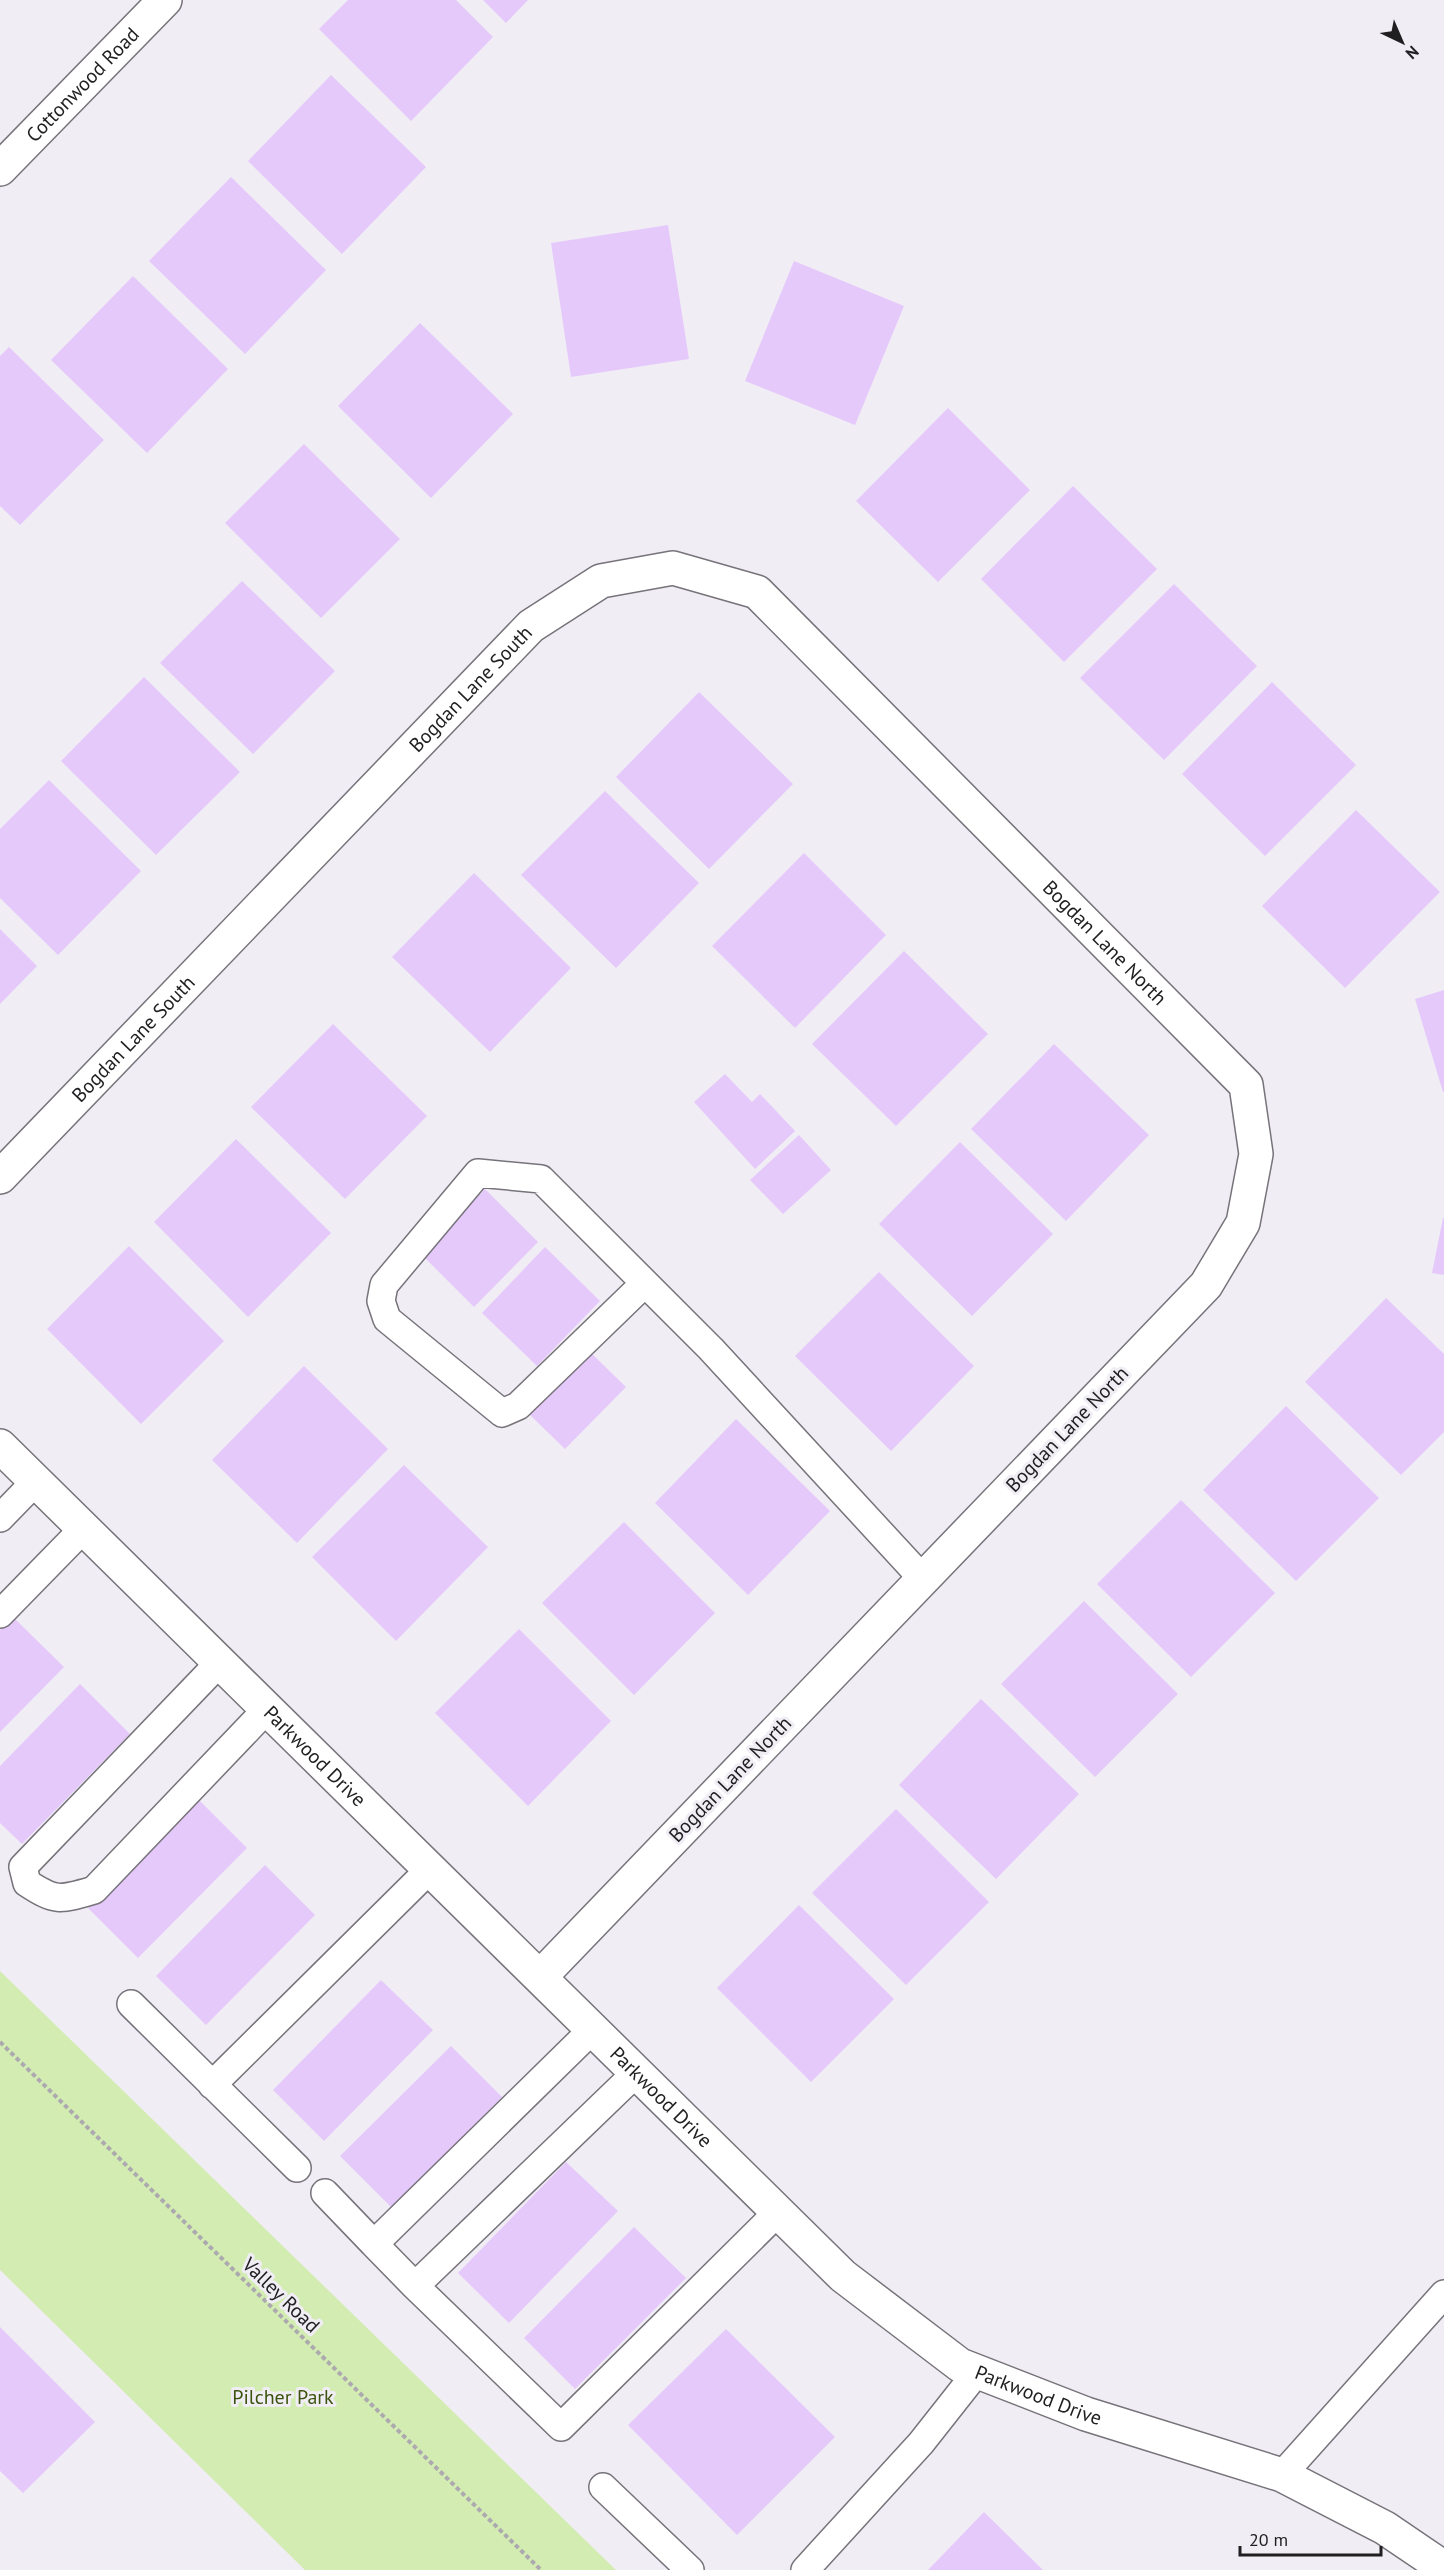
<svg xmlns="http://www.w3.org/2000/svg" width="1444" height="2570" viewBox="0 0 1444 2570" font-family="'PT Sans',sans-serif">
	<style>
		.green { fill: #d3ecb2 }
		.building { fill: #e5c9fb }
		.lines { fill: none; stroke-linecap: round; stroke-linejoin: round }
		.service-casing { stroke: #77737a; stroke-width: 30 }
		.minor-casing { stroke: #77737a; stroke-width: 36 }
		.path { stroke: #aca9af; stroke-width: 4; stroke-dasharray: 4.5 3; stroke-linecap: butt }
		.service { stroke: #fff; stroke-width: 27 }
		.minor { stroke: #fff; stroke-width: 33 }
		.labels { text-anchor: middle; stroke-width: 6; stroke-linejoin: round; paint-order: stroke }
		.street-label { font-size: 20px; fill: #1f1e20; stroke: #f1edf5 }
		.park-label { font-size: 20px; fill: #3b530c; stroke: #f1edf5 }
	</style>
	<rect width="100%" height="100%" fill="#f1edf5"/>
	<!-- green -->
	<path class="green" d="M 0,1971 L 616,2570 L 305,2570 L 0,2270 Z"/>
	<!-- building -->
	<path class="building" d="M 348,0 L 456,0 L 493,37 L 411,121 L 319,29 Z
		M 483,0 L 528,0 L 506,23 Z
		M 331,75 L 426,167 L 342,254 L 248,161 Z
		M 231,177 L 326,270 L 245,354 L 149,261 Z
		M 668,225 L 689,359 L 571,377 L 551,243 Z
		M 794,261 L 904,306 L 855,425 L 745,381 Z
		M 133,276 L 228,369 L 147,453 L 51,360 Z
		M 420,323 L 513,414 L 431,498 L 338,406 Z
		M 9,347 L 104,440 L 20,525 L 0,506 L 0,356 Z
		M 948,408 L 1030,490 L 938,582 L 856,501 Z
		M 304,444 L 400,539 L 321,618 L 225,523 Z
		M 1073,486 L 1157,569 L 1064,662 L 981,579 Z
		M 242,581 L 335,671 L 253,754 L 160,663 Z
		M 1174,584 L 1257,666 L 1164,760 L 1080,678 Z
		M 144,677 L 240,772 L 156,855 L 61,761 Z
		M 1272,682 L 1356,765 L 1265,856 L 1182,774 Z
		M 699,692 L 793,784 L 709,869 L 616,777 Z
		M 49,780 L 141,871 L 58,955 L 0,898 L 0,829 Z
		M 605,791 L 699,883 L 616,968 L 521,875 Z
		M 1356,810 L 1440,892 L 1345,988 L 1262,906 Z
		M 804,853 L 886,935 L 795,1028 L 712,946 Z
		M 474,873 L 571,968 L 490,1052 L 392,957 Z
		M 0,929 L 37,966 L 0,1004 Z
		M 904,951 L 988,1034 L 896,1126 L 812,1044 Z
		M 1444,990 L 1444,1092 L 1443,1092 L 1415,999 Z
		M 333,1024 L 427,1116 L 345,1199 L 251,1107 Z
		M 1054,1044 L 1149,1135 L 1066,1221 L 971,1129 Z
		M 725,1074 L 752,1102 L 760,1094 L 795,1131 L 755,1169 L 694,1102 Z
		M 799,1135 L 831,1170 L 783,1214 L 750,1180 Z
		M 236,1139 L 331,1233 L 248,1317 L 154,1222 Z
		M 960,1142 L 1053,1234 L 972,1316 L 879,1224 Z
		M 485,1189 L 538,1242 L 474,1307 L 421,1254 Z
		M 1443,1218 L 1444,1218 L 1444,1275 L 1432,1273 Z
		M 129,1246 L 224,1341 L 141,1424 L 47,1329 Z
		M 545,1247 L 600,1301 L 537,1366 L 482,1313 Z
		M 879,1272 L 974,1366 L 891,1451 L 795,1356 Z
		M 1386,1298 L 1444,1354 L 1444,1432 L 1401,1475 L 1305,1382 Z
		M 589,1351 L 626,1387 L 565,1449 L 528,1413 Z
		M 304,1366 L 388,1449 L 297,1543 L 212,1460 Z
		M 1286,1406 L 1379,1498 L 1296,1581 L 1203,1490 Z
		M 736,1419 L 830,1511 L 748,1595 L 655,1503 Z
		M 404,1465 L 488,1547 L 396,1641 L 312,1557 Z
		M 1181,1500 L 1275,1593 L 1191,1677 L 1097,1584 Z
		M 624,1522 L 715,1613 L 634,1695 L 542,1603 Z
		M 1084,1601 L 1178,1694 L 1095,1777 L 1001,1684 Z
		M 13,1617 L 64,1667 L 0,1732 L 0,1630 Z
		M 519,1629 L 611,1721 L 528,1806 L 435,1713 Z
		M 80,1684 L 130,1734 L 22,1844 L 0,1823 L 0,1766 Z
		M 981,1699 L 1079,1794 L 996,1879 L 899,1785 Z
		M 197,1798 L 247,1848 L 138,1958 L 88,1908 Z
		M 896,1809 L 989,1902 L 906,1985 L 812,1893 Z
		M 265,1865 L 315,1915 L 206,2025 L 156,1976 Z
		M 799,1905 L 894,1999 L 811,2082 L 717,1988 Z
		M 381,1980 L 433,2030 L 324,2141 L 273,2090 Z
		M 451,2046 L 502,2097 L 392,2208 L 340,2156 Z
		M 566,2162 L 618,2211 L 509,2323 L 458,2273 Z
		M 634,2227 L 686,2278 L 575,2389 L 524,2338 Z
		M 0,2327 L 95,2422 L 23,2493 L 0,2471 Z
		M 726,2329 L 835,2437 L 737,2535 L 628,2425 Z
		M 984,2512 L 1043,2570 L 928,2570 Z"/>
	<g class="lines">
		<!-- service casing -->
		<g class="service-casing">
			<path id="service" d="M 645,1283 L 518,1406 L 502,1413 L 387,1319 L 381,1301 L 384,1285 L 478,1173 L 541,1179 L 711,1349 L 923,1579
				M 0,1518 L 36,1481
				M 0,1614 L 84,1528
				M 220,1662 L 23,1867 L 27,1883 C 56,1902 60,1900 94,1890 L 267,1709
				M 131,2004 L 297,2168
				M 212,2085 L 430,1869
				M 325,2193 L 374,2244 L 593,2029
				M 374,2244 L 415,2286 L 637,2072
				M 415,2286 L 561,2427 L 778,2212
				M 1282,2475 L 1444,2294
				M 603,2487 L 690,2570
				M 805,2570 L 921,2443 L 977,2372"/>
		</g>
		<!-- minor casing -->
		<g class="minor-casing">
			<g id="minor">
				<path id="s1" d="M 0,169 L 165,0"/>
				<path id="s2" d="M 0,1177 L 531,626 L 601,581 L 673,568 L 757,592 L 1246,1085 L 1256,1154 L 1243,1223 L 1206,1285 L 541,1976"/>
				<path id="s3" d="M 0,1446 L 843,2276 L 960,2365 L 1086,2414 L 1282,2475 L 1385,2528 L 1444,2568"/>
			</g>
		</g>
		<!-- path -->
		<path class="path" d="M 0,2042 L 541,2570"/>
		<!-- service -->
		<use href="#service" class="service"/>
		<!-- minor -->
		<use href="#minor" class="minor"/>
	</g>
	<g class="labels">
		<!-- street labels -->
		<g class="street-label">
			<text dy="7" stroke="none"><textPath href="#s1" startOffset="118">Cottonwood Road</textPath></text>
			<text dy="7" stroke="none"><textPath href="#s2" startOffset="678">Bogdan Lane South</textPath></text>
			<text dy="7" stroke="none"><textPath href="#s2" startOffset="1503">Bogdan Lane North</textPath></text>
			<text dy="7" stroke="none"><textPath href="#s2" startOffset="192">Bogdan Lane South</textPath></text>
			<text transform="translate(1067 1429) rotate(-46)" y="7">Bogdan Lane North</text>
			<text dy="7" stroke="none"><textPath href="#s3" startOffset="442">Parkwood Drive</textPath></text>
			<text transform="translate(730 1779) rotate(-46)" y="7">Bogdan Lane North</text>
			<text dy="7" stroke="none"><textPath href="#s3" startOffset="928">Parkwood Drive</textPath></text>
			<text transform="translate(281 2295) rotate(44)" y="7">Valley Road</text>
			<text dy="7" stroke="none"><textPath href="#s3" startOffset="1414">Parkwood Drive</textPath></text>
		</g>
		<!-- park labels -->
		<g class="park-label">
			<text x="283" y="2404">Pilcher Park</text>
		</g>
	</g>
	<!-- north arrow -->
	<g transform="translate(1402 42) rotate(136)" stroke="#f1edf5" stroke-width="4.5" paint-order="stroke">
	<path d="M0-4.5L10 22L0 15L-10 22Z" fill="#1f1e20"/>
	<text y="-9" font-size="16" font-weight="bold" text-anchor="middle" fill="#1f1e20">N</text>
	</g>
	<!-- scale -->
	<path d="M1240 2546v9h141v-9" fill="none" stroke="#1f1e20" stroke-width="3"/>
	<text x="1249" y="2546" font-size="18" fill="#1f1e20" stroke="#f1edf5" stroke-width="4.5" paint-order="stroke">20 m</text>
</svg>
